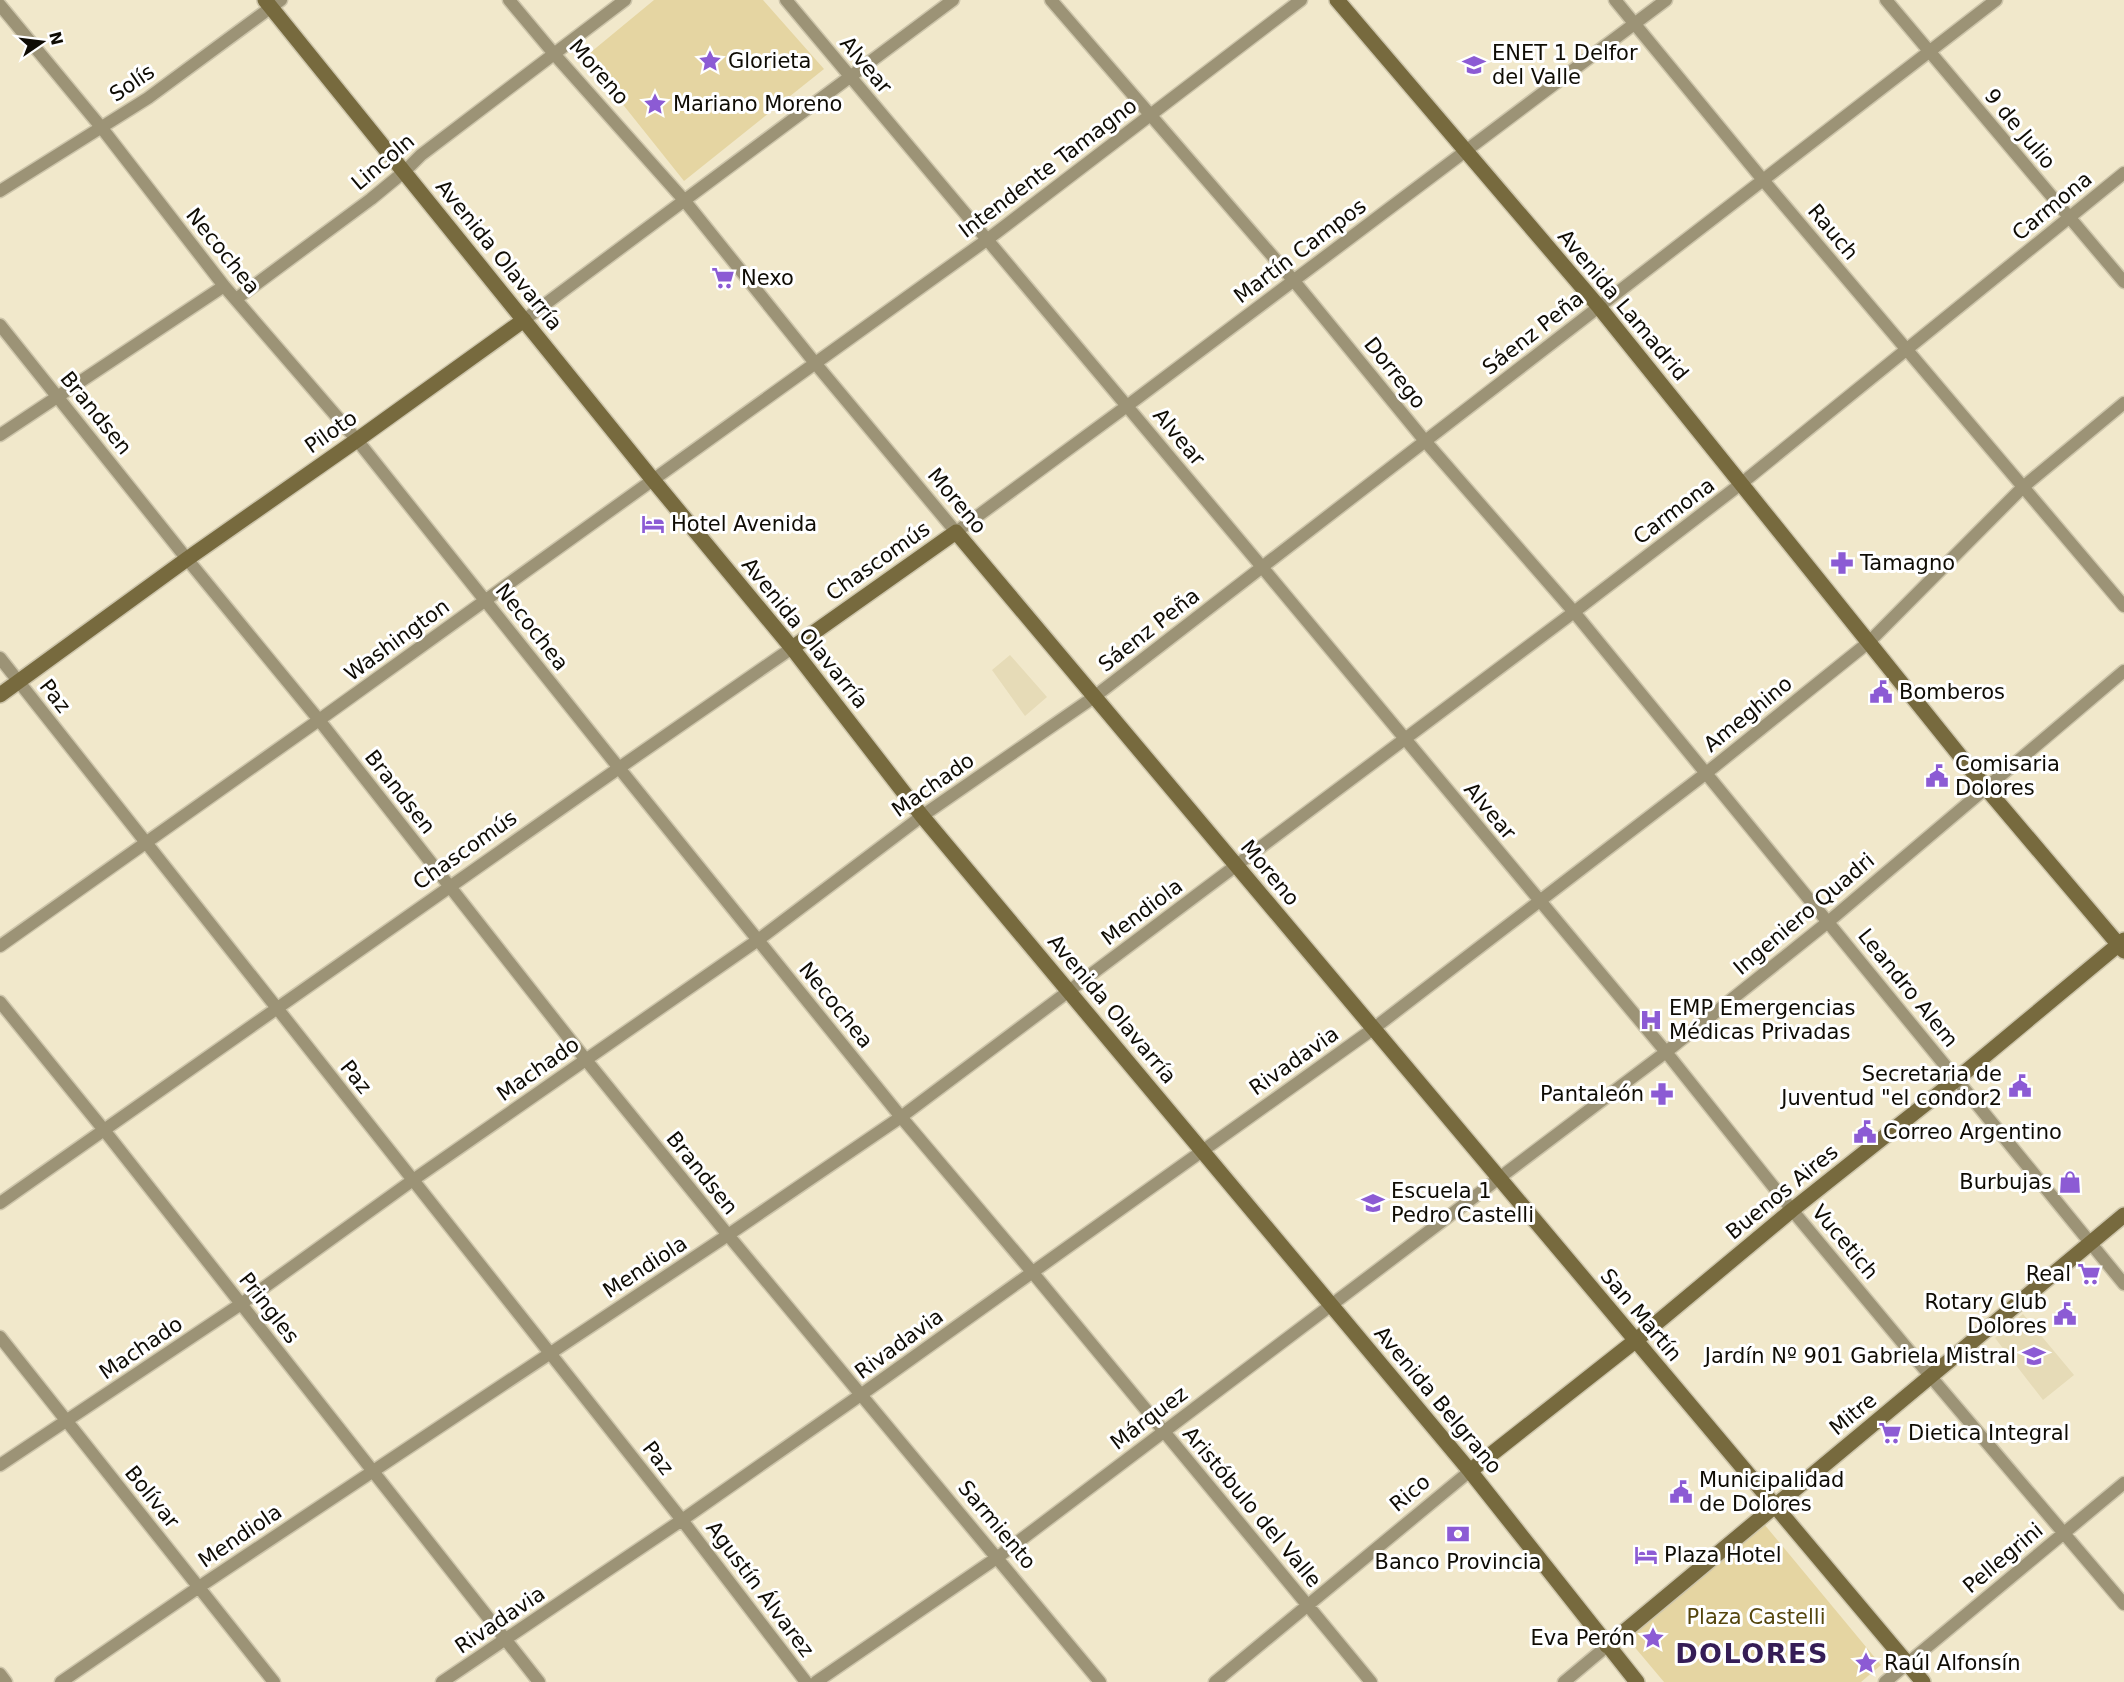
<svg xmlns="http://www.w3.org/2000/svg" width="2124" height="1682" viewBox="0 0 2124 1682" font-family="'DejaVu Sans',sans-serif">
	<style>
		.built { fill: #e6dbb7 }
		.green { fill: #e5d5a2 }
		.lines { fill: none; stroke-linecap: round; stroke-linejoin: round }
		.minor-casing { stroke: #cdc5ab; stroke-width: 15 }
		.secondary-casing { stroke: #cdc5ab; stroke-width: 18 }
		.minor { stroke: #9c9376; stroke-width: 12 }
		.secondary { stroke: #776a3e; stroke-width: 15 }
		.labels { text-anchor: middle; stroke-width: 6; stroke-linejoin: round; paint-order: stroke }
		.poi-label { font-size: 21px; fill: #0f0c04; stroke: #fff; text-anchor: start }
		.street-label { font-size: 21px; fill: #0f0c04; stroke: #fff }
		.park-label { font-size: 21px; fill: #55460e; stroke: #fff }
		.district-label { font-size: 27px; font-weight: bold; letter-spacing: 1.5px; fill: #351d56; stroke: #fff }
	</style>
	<rect width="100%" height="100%" fill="#f1e8cb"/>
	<!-- built -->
	<path class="built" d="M 1010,655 L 1047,697 L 1025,716 L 992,670 Z
		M 2023,1314 L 2074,1375 L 2043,1400 L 1995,1338 Z"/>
	<!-- green -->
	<path class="green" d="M 654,0 L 763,0 L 824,69 L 684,181 L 585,57 Z
		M 1764,1524 L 1881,1665 L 1861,1682 L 1664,1682 L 1627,1638 Z"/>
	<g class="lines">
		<!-- minor casing -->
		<g class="minor-casing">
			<path id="minor" d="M 509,0 L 555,55 L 684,200 L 815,363 L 956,532 L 1127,406 L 1666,0
				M 786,0 L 1262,567 L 1666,1052 L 1792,1210 L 1931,1377 L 2124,1604
				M 1051,0 L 1294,281 L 1425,441 L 1574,612 L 2124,1284
				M 1615,0 L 1763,180 L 2124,606
				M 1886,0 L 2124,282
				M 0,5 L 101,127 L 224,286 L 357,440 L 619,768 L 901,1117 L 1033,1273 L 1371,1682
				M 0,191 L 148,98 L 281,0
				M 236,299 L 371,199 L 405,171 L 421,155 L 625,0
				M 524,320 L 953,0
				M 0,325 L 187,559 L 319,720 L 586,1060 L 728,1235 L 1100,1682
				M 0,435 L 224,286
				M 0,658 L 682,1520 L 806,1682
				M 0,946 L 319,720 L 988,239 L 1301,0
				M 0,1002 L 104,1130 L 539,1682
				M 0,1203 L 619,768 L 792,648
				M 0,1337 L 274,1682
				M 0,1465 L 241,1304 L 413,1180 L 758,940 L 922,816 L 1094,697 L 1996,0
				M 0,1674 L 6,1682
				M 61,1682 L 199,1587 L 728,1235 L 901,1117 L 1574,612 L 1742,483 L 2124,173
				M 442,1682 L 682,1520 L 862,1394 L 1373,1029 L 1705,774 L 1869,642 L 2023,487 L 2124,403
				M 816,1682 L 998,1557 L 1666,1052 L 1828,922 L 2124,671
				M 1215,1682 L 1470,1471
				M 1564,1682 L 1607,1646
				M 1885,1682 L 2124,1483"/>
		</g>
		<!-- secondary casing -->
		<g class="secondary-casing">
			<path id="secondary" d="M 265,0 L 653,480 L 792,648 L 922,816 L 1470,1471 L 1637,1682
				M 1337,0 L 1599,307 L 1985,787 L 2124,951
				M 792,648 L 956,532 L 1923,1682
				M 0,695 L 187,559 L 357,440 L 524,320
				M 1470,1471 L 1635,1341 L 1792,1210 L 1957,1079 L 2124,940
				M 1607,1646 L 2124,1215"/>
		</g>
		<!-- minor -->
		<use href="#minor" class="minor"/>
		<!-- secondary -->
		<use href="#secondary" class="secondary"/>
	</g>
	<!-- icons -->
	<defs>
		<g id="sight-bare" transform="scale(1.8)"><path d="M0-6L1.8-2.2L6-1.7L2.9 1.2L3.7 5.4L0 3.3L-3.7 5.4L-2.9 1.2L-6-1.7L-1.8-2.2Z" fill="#8c5bd4" stroke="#fff" stroke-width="2.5" paint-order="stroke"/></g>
		<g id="school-bare" transform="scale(1.8)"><path d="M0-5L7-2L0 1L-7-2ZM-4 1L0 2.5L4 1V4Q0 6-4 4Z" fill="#8c5bd4" stroke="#fff" stroke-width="2.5" paint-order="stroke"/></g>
		<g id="supermarket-bare" transform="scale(1.8)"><path d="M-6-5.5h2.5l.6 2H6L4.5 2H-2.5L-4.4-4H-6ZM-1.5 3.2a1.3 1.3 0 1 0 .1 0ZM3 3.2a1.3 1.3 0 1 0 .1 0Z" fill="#8c5bd4" stroke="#fff" stroke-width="2.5" paint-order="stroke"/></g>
		<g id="hotel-bare" transform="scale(1.8)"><path d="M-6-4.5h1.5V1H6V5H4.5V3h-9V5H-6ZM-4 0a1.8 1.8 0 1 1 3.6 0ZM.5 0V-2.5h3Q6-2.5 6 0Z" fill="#8c5bd4" stroke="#fff" stroke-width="2.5" paint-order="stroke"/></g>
		<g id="pharmacy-bare" transform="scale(1.8)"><path d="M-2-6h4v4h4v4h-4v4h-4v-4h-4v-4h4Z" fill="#8c5bd4" stroke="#fff" stroke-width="2.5" paint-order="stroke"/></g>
		<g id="civic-bare" transform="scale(1.8)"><path d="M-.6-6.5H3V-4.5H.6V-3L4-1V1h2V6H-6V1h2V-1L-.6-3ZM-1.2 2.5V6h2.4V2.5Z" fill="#8c5bd4" stroke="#fff" stroke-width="2.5" paint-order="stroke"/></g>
		<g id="hospital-bare" transform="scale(1.8)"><path d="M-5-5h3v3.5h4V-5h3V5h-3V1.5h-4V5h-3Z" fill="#8c5bd4" stroke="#fff" stroke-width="2.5" paint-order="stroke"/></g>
		<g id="shop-bare" transform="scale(1.8)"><path d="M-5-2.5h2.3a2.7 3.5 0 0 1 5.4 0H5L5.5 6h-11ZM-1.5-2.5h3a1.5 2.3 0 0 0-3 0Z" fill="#8c5bd4" stroke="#fff" stroke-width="2.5" paint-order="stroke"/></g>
		<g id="bank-bare" transform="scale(1.8)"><path d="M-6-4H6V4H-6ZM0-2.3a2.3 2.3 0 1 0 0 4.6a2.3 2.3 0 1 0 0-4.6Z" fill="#8c5bd4" stroke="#fff" stroke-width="2.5" paint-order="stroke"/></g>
	</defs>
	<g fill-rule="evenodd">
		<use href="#sight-bare" x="710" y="61"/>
		<use href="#school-bare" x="1474" y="65"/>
		<use href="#sight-bare" x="655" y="104"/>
		<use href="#supermarket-bare" x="723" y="278"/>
		<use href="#hotel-bare" x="653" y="524"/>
		<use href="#pharmacy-bare" x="1842" y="563"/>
		<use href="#civic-bare" x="1881" y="692"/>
		<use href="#civic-bare" x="1937" y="776"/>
		<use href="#hospital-bare" x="1651" y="1020"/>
		<use href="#civic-bare" x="2020" y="1086"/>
		<use href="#pharmacy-bare" x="1662" y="1094"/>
		<use href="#civic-bare" x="1865" y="1132"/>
		<use href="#shop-bare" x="2070" y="1182"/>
		<use href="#school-bare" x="1373" y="1203"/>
		<use href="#supermarket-bare" x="2089" y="1274"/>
		<use href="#civic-bare" x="2065" y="1314"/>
		<use href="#school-bare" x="2034" y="1356"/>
		<use href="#supermarket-bare" x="1890" y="1433"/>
		<use href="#civic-bare" x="1681" y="1492"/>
		<use href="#bank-bare" x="1458" y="1534"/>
		<use href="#hotel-bare" x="1646" y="1555"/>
		<use href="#sight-bare" x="1653" y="1638"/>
		<use href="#sight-bare" x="1866" y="1663"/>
	</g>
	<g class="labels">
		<!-- poi labels -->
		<g class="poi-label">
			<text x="1492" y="60">ENET 1 Delfor<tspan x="1492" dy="24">del Valle</tspan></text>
			<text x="728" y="68">Glorieta</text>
			<text x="673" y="111">Mariano Moreno</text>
			<text x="741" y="285">Nexo</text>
			<text x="671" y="531">Hotel Avenida</text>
			<text x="1860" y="570">Tamagno</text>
			<text x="1899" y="699">Bomberos</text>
			<text x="1955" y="771">Comisaria<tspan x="1955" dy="24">Dolores</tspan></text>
			<text x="1669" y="1015">EMP Emergencias<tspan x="1669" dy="24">Médicas Privadas</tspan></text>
			<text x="2002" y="1081" text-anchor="end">Secretaria de<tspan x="2002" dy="24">Juventud "el condor2</tspan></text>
			<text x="1644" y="1101" text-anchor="end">Pantaleón</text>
			<text x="1883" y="1139">Correo Argentino</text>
			<text x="2052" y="1189" text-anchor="end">Burbujas</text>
			<text x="1391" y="1198">Escuela 1<tspan x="1391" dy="24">Pedro Castelli</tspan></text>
			<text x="2071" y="1281" text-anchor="end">Real</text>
			<text x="2047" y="1309" text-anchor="end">Rotary Club<tspan x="2047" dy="24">Dolores</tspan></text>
			<text x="2016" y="1363" text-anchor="end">Jardín Nº 901 Gabriela Mistral</text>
			<text x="1908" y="1440">Dietica Integral</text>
			<text x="1699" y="1487">Municipalidad<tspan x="1699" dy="24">de Dolores</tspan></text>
			<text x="1664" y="1562">Plaza Hotel</text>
			<text x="1458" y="1569" text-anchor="middle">Banco Provincia</text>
			<text x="1635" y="1645" text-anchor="end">Eva Perón</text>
			<text x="1884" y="1670">Raúl Alfonsín</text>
		</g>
		<!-- street labels -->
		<g class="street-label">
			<text transform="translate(866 65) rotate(50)" y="7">Alvear</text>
			<text transform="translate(599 72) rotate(49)" y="7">Moreno</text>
			<text transform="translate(132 83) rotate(-34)" y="7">Solís</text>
			<text transform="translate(2020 129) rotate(50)" y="7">9 de Julio</text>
			<text transform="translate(383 162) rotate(-40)" y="7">Lincoln</text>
			<text transform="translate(1048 168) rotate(-37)" y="7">Intendente Tamagno</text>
			<text transform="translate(2052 206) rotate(-39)" y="7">Carmona</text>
			<text transform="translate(1833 232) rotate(50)" y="7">Rauch</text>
			<text transform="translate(223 251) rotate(51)" y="7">Necochea</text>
			<text transform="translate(1300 251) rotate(-37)" y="7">Martín Campos</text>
			<text transform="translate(499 255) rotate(51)" y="7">Avenida Olavarría</text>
			<text transform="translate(1623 305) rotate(50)" y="7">Avenida Lamadrid</text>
			<text transform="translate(1533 333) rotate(-38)" y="7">Sáenz Peña</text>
			<text transform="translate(1395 373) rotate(51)" y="7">Dorrego</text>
			<text transform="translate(96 413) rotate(51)" y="7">Brandsen</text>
			<text transform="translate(331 432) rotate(-35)" y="7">Piloto</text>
			<text transform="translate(1179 437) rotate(50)" y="7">Alvear</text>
			<text transform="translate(957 501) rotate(50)" y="7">Moreno</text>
			<text transform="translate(1674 511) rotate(-37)" y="7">Carmona</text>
			<text transform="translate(878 561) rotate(-35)" y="7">Chascomús</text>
			<text transform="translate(532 627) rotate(52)" y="7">Necochea</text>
			<text transform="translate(1149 630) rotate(-38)" y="7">Sáenz Peña</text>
			<text transform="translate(805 633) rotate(51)" y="7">Avenida Olavarría</text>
			<text transform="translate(397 640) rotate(-36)" y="7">Washington</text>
			<text transform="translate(55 696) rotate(52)" y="7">Paz</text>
			<text transform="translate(1748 714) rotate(-39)" y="7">Ameghino</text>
			<text transform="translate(933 785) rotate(-35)" y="7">Machado</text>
			<text transform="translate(400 792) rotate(52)" y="7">Brandsen</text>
			<text transform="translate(1490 811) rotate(50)" y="7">Alvear</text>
			<text transform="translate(465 850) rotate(-35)" y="7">Chascomús</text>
			<text transform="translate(1270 873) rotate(50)" y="7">Moreno</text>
			<text transform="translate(1142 912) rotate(-37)" y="7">Mendiola</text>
			<text transform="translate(1804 914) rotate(-40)" y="7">Ingeniero Quadri</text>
			<text transform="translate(1908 988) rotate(51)" y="7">Leandro Alem</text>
			<text transform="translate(836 1005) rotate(51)" y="7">Necochea</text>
			<text transform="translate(1112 1009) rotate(50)" y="7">Avenida Olavarría</text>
			<text transform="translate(1294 1061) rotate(-35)" y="7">Rivadavia</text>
			<text transform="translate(538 1069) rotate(-35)" y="7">Machado</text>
			<text transform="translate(356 1077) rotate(51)" y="7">Paz</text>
			<text transform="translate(702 1173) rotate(51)" y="7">Brandsen</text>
			<text transform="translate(1782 1192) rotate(-39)" y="7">Buenos Aires</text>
			<text transform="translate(1845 1242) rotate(50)" y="7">Vucetich</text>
			<text transform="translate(645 1267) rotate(-33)" y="7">Mendiola</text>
			<text transform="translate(269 1308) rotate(52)" y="7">Pringles</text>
			<text transform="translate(1641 1315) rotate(50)" y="7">San Martín</text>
			<text transform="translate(899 1344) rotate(-36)" y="7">Rivadavia</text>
			<text transform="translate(141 1348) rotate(-34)" y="7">Machado</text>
			<text transform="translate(1438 1400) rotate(50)" y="7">Avenida Belgrano</text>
			<text transform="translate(1853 1414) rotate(-39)" y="7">Mitre</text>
			<text transform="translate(1149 1418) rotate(-37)" y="7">Márquez</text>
			<text transform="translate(658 1458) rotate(52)" y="7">Paz</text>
			<text transform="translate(1410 1493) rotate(-40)" y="7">Rico</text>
			<text transform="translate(152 1497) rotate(51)" y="7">Bolívar</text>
			<text transform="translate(1252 1507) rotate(50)" y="7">Aristóbulo del Valle</text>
			<text transform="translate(997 1525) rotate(50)" y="7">Sarmiento</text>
			<text transform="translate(240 1536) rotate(-34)" y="7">Mendiola</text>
			<text transform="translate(2003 1558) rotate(-40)" y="7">Pellegrini</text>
			<text transform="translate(760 1589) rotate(53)" y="7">Agustín Álvarez</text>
			<text transform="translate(500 1620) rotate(-34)" y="7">Rivadavia</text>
		</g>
		<!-- park labels -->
		<g class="park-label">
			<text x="1756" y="1624">Plaza Castelli</text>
		</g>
		<!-- district labels -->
		<g class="district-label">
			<text x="1752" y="1663">DOLORES</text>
		</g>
	</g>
	<!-- north arrow -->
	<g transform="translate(42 42) rotate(76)" stroke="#ffffff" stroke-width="4.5" paint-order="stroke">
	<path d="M0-4.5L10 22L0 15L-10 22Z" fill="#0f0c04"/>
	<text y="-9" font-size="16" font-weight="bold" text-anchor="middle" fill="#0f0c04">N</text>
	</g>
</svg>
